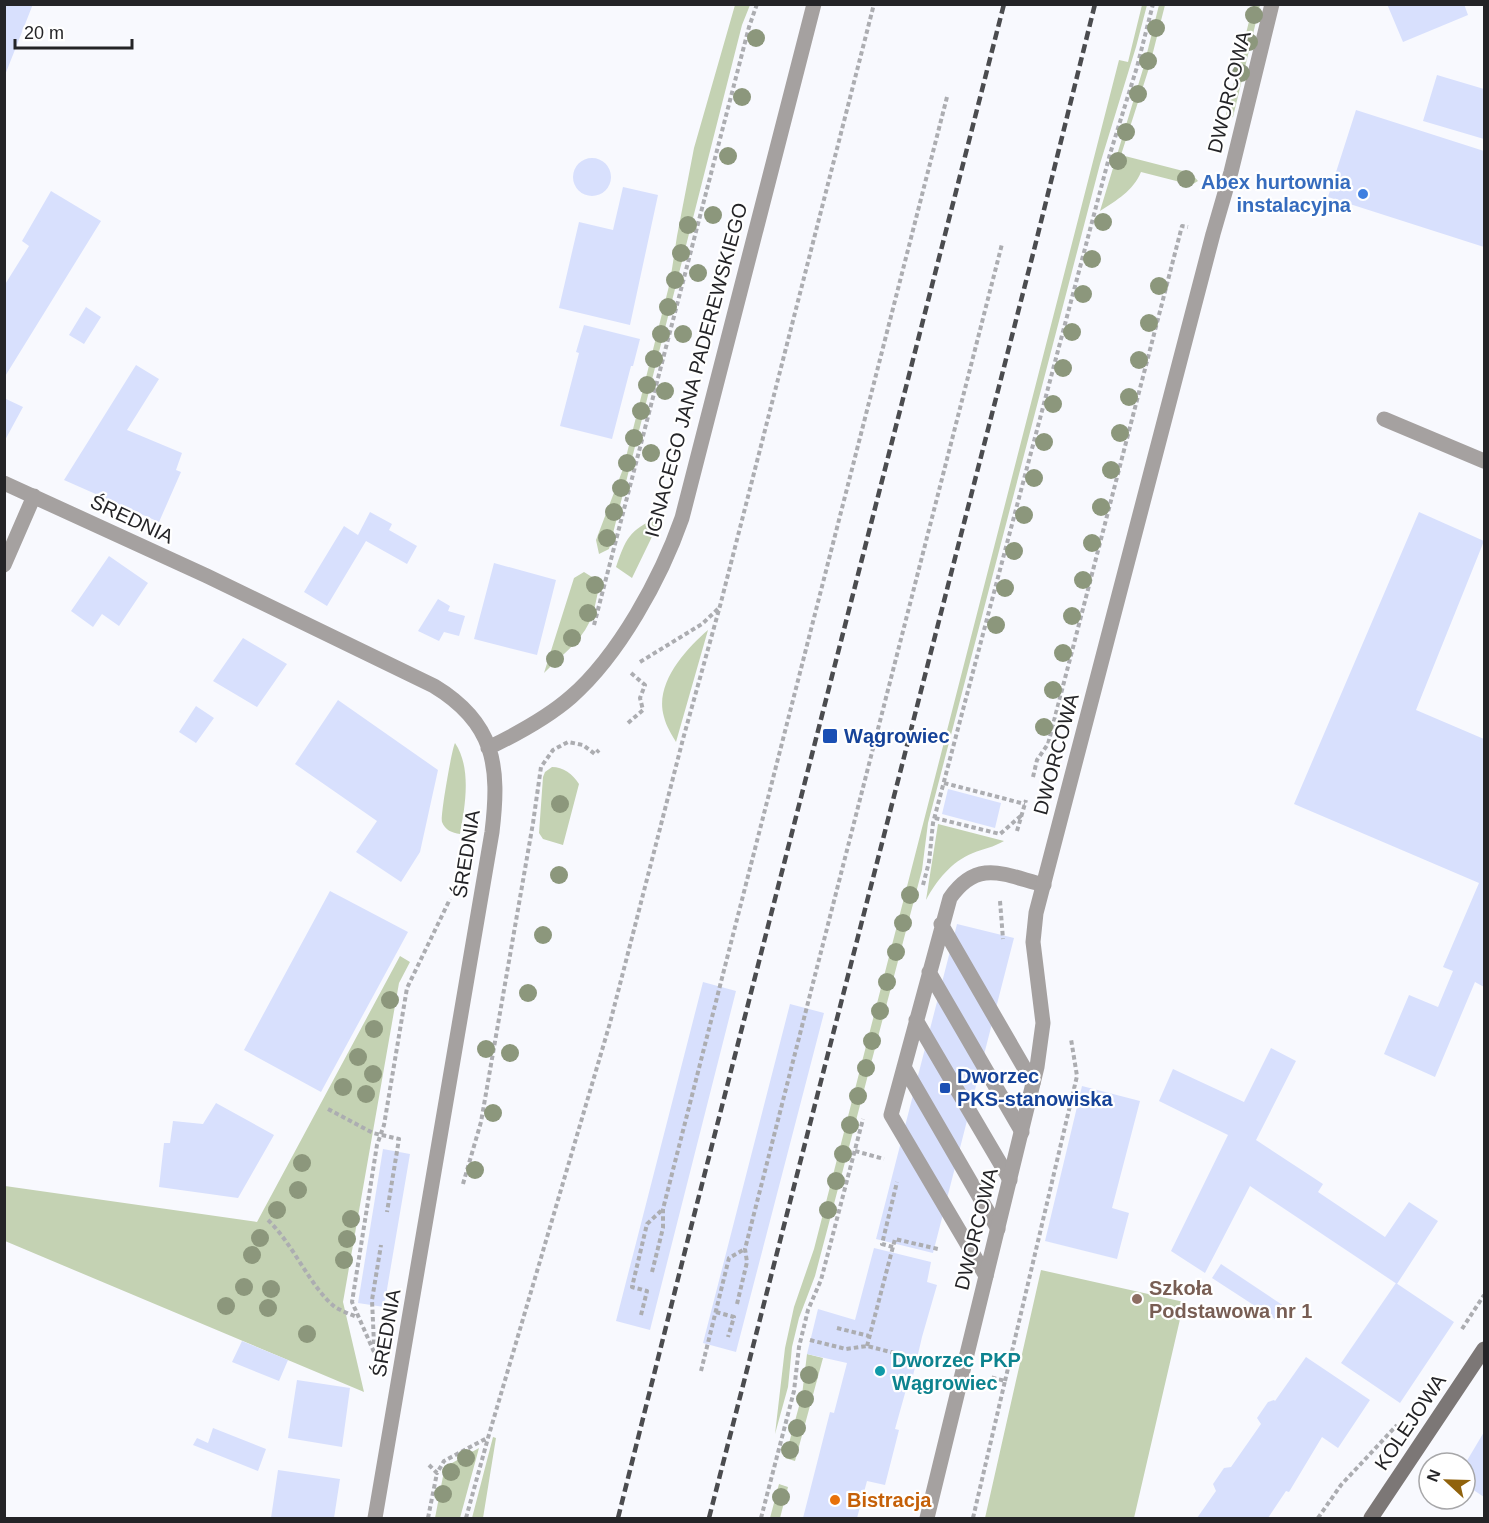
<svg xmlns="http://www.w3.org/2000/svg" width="1489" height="1523" viewBox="0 0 1489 1523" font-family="Helvetica,sans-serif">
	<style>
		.green { fill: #c4d2b3 }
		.building { fill: #d8e0fd }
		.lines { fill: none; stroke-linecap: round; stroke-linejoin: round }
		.path { stroke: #acadb1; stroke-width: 4; stroke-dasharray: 4.5 3; stroke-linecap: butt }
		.lane { stroke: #a5a1a0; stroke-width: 15 }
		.street { stroke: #a5a1a0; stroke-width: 15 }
		.secondary { stroke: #7c7776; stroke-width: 15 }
		.rail { stroke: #4b4c4f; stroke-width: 4.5; stroke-dasharray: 9 4.5; stroke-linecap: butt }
		.tree { fill: #8c977c }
		.shop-dot { fill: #3f7fe0; stroke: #fff; stroke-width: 2 }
		.transit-dot { fill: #1a4fb4; stroke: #fff; stroke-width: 2 }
		.education-dot { fill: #8d6e63; stroke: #fff; stroke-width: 2 }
		.culture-dot { fill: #0f9aa8; stroke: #fff; stroke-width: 2 }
		.food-dot { fill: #e8710a; stroke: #fff; stroke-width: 2 }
		.labels { text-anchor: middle; stroke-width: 4.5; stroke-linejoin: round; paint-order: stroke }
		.street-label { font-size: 20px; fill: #242427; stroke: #fff }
		.shop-label { font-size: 20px; font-weight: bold; fill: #366cbe; stroke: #fff; text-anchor: end }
		.transit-label { font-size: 20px; font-weight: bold; fill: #164399; stroke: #fff; text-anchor: start }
		.education-label { font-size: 20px; font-weight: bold; fill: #785e54; stroke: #fff; text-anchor: start }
		.culture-label { font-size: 20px; font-weight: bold; fill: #0d838f; stroke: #fff; text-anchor: start }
		.food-label { font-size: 20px; font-weight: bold; fill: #c56008; stroke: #fff; text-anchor: start }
	</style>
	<rect width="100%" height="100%" fill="#f8f9fe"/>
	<!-- green -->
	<path class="green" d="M 735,5 L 750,5 L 742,25 L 609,549 L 599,554 L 596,540 L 623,469 L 670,282 L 677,236 L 694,148 Z
		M 1142,5 L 1147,5 L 1136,47 L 1100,164 L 928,823 L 922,870 L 815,1276 L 799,1318 L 792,1347 L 788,1387 L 775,1434 L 785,1348 L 794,1307 L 814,1249 L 1119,60 L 1128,62 Z
		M 1159,5 L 1165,5 L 1149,68 L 1121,155 L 1191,173 L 1198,181 L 1193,184 L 1188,184 L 1141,172 C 1133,191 1117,200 1100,211 L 1143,69 Z
		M 1253,5 L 1260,5 L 1233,117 L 1229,118 L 1226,115 Z
		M 663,514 L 632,578 L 616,567 C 628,532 631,531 663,514 Z
		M 584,572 L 600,582 C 597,595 595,611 589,623 C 580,642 559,658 544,673 L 574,578 Z
		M 708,630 L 676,742 C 672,735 666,726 664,717 C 654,684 685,650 708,630 Z
		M 455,743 C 472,768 465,807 460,834 C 452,833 445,830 442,822 C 440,817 452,748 455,743 Z
		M 552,767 C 563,767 573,774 579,784 L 563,845 L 543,839 L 539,833 L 543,777 L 545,772 Z
		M 938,824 L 1004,841 C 994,847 983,849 973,853 C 951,862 937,880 926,900 Z
		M 400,956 L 410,962 L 399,983 L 343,1302 L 364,1392 L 5,1241 L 5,1186 L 257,1222 Z
		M 1041,1270 L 1184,1302 L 1134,1518 L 985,1518 Z
		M 807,1354 L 823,1358 L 795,1461 L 785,1458 L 802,1395 Z
		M 493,1437 L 496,1438 L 483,1518 L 472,1518 Z
		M 479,1448 L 460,1518 L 435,1518 L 444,1471 L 452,1463 Z
		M 779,1484 L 788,1487 L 780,1518 L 770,1518 Z"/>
	<!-- building -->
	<path class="building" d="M 4,4 L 33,4 L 5,75 L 4,75 Z
		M 1387,4 L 1464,4 L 1468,15 L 1403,42 Z
		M 1437,75 L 1484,89 L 1484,139 L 1423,121 Z
		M 1356,110 L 1484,151 L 1484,247 L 1328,197 Z
		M573 177a19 19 0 1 1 38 0a19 19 0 1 1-38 0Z
		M 623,187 L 658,195 L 630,325 L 559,308 L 579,222 L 613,230 Z
		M 51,191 L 101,221 L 4,378 L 4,286 L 29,246 L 22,241 Z
		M 86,307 L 101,317 L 84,344 L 69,335 Z
		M 584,325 L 640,339 L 633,366 L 631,366 L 612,439 L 560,426 L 579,353 L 576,352 Z
		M 136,365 L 159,379 L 127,430 L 182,453 L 176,470 L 181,472 L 159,522 L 64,480 Z
		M 4,398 L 23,407 L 4,442 Z
		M 370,512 L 392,524 L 389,530 L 417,546 L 407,564 L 366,541 L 327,606 L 304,592 L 344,526 L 358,535 Z
		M 1419,512 L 1484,541 L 1416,710 L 1484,739 L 1484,987 L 1475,982 L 1435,1077 L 1384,1054 L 1409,995 L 1438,1007 L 1453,971 L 1443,967 L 1479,883 L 1294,804 Z
		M 109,556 L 148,583 L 119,626 L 102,614 L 93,627 L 71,611 Z
		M 494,563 L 556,580 L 537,655 L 474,639 Z
		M 438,599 L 450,606 L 448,611 L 465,616 L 459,636 L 444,632 L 439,641 L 418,631 Z
		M 243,638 L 287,664 L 257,707 L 213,681 Z
		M 338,700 L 438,770 L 420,852 L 401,882 L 356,852 L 377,821 L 295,764 Z
		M 196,706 L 214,718 L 196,743 L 179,732 Z
		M 948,789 L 1001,803 L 995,828 L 942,814 Z
		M 330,891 L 408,932 L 321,1092 L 244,1050 Z
		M 957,924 L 1014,938 L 933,1253 L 876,1239 Z
		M 703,982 L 736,991 L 650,1330 L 616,1321 Z
		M 790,1004 L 824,1013 L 736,1352 L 703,1343 Z
		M 1271,1048 L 1296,1061 L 1256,1140 L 1323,1184 L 1318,1192 L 1385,1237 L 1409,1202 L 1438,1221 L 1397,1284 L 1250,1186 L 1205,1273 L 1171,1251 L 1228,1135 L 1159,1101 L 1173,1069 L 1244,1102 Z
		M 1082,1086 L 1140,1101 L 1112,1208 L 1129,1213 L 1117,1259 L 1045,1241 Z
		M 216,1103 L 274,1135 L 238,1198 L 159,1187 L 164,1143 L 170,1143 L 173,1121 L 203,1124 Z
		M 383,1149 L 410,1154 L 384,1307 L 358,1303 Z
		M 874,1248 L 931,1262 L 927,1282 L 937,1285 L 922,1337 L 912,1380 L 909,1379 L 895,1429 L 899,1430 L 885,1485 L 867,1481 L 857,1518 L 803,1518 L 830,1412 L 834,1413 L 847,1363 L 807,1354 L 818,1309 L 855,1320 Z
		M 1221,1264 L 1284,1306 L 1275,1319 L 1212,1278 Z
		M 1396,1283 L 1454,1322 L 1400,1403 L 1341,1363 Z
		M 242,1341 L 288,1360 L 279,1381 L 232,1362 Z
		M 1306,1357 L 1370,1400 L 1338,1448 L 1322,1437 L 1289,1492 L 1286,1491 L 1268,1518 L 1197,1518 L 1216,1491 L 1213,1484 L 1224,1468 L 1231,1467 L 1261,1424 L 1257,1418 L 1268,1402 L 1274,1400 L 1275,1401 Z
		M 297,1380 L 350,1388 L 342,1447 L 288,1438 Z
		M 213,1428 L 266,1449 L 258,1471 L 193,1445 L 197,1438 L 208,1443 Z
		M 1484,1432 L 1484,1497 L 1472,1489 L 1467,1498 L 1465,1497 L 1465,1464 Z
		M 278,1470 L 340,1479 L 334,1518 L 271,1518 Z"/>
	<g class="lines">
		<!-- path -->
		<path class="path" d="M 594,625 L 749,27 L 757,4
			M 640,662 L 702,624 L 720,607
			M 628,723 L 643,710 L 640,698 L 645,685 L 631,673
			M 1033,777 L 1037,760 L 1048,744 L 1182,226 L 1188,227
			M 944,783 L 1025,804
			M 935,818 L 1000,834 L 1023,814
			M 1017,831 L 1026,800
			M 923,885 L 929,862 L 933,823 L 1110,154 L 1137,67 L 1153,4
			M 1000,901 L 1003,939
			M 328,1109 L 373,1133 L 399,1139 L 387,1212
			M 855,1151 L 884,1159
			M 463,1184 L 481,1122 L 533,823 L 541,767 L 553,750 L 568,742 L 583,745 L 595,754 L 599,750
			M 268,1220 C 294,1245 310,1287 335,1307 C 342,1311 349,1314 357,1317
			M 893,1247 L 882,1244 L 897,1182
			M 652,1272 L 663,1228 L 663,1209 L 947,97
			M 737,1304 L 747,1262 L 745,1249 L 1002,244
			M 716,1312 L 734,1317 L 728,1337
			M 641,1315 L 647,1291 L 632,1287 L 647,1224 L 662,1210
			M 837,1328 L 869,1336
			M 1462,1329 L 1484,1295
			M 810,1340 L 846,1349 L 867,1346 L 938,1364
			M 374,1344 L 372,1300 L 381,1245
			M 867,1346 L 895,1239 L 938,1249
			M 374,1352 L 352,1302 L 377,1145 L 384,1125 L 407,988 L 450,899
			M 701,1371 L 729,1258 L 745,1249
			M 1005,1381 L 1077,1076 L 1071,1039
			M 429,1465 L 437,1473 L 444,1461 L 487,1438
			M 428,1518 L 437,1473
			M 466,1518 L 488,1438 L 610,1023 L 683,739 L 720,606 L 874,4
			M 761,1518 L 794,1391 L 799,1347 L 808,1310 L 821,1280 L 863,1119
			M 973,1518 L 1005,1381 L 990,1377
			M 1318,1518 L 1341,1485 L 1397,1425"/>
		<!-- lane -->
		<path class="lane" d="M 1384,419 L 1484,461
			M 941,924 L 1033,1083
			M 929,972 L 1022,1132
			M 916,1020 L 1010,1180
			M 904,1067 L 998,1229
			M 986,1276 L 891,1115 L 950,898 C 978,858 1004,875 1044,885"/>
		<!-- street -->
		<path class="street" d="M 4,483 L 207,576 L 434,686 C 495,723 500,766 492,832 L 375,1518
			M 4,565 L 34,496
			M 488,748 C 517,734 547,718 571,697 C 619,655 661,578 682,518 L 814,4
			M 927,1518 L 1037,1067 L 1043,1023 L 1033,942 L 1036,913 L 1213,234 L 1231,172 L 1272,4"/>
		<!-- secondary -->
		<path class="secondary" d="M 1371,1518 L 1484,1349"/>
		<!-- rail -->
		<path class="rail" d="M 618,1518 L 689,1235 L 1004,4
			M 709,1518 L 1035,246 L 1095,4"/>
	</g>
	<!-- trees -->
	<g class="tree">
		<circle cx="1254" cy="15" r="9"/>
		<circle cx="1156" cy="28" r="9"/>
		<circle cx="756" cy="38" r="9"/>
		<circle cx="1249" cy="42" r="9"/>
		<circle cx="1148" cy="61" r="9"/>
		<circle cx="1241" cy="73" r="9"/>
		<circle cx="1138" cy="94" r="9"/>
		<circle cx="742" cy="97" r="9"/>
		<circle cx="1126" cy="132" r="9"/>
		<circle cx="728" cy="156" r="9"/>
		<circle cx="1118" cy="161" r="9"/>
		<circle cx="1186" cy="179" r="9"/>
		<circle cx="713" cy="215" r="9"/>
		<circle cx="1103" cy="222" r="9"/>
		<circle cx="688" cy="225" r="9"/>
		<circle cx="681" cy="253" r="9"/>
		<circle cx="1092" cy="259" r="9"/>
		<circle cx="698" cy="273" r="9"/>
		<circle cx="675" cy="280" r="9"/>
		<circle cx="1159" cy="286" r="9"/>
		<circle cx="1083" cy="294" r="9"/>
		<circle cx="668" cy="307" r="9"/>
		<circle cx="1149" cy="323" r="9"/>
		<circle cx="1072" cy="332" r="9"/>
		<circle cx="661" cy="334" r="9"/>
		<circle cx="683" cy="334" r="9"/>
		<circle cx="654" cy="359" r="9"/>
		<circle cx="1139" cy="360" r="9"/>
		<circle cx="1063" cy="368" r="9"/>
		<circle cx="647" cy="385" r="9"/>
		<circle cx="665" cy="391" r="9"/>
		<circle cx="1129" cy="397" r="9"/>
		<circle cx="1053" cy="404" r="9"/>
		<circle cx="641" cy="411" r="9"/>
		<circle cx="1120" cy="433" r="9"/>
		<circle cx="634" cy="438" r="9"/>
		<circle cx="1044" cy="442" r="9"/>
		<circle cx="651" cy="453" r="9"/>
		<circle cx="627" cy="463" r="9"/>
		<circle cx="1111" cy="470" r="9"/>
		<circle cx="1034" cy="478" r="9"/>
		<circle cx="621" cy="488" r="9"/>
		<circle cx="1101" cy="507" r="9"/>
		<circle cx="614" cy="512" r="9"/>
		<circle cx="1024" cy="515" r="9"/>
		<circle cx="607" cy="538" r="9"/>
		<circle cx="1092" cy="543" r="9"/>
		<circle cx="1014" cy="551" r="9"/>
		<circle cx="1083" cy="580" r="9"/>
		<circle cx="595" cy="585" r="9"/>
		<circle cx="1005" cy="588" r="9"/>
		<circle cx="588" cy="613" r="9"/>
		<circle cx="1072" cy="616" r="9"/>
		<circle cx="996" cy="625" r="9"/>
		<circle cx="572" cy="638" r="9"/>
		<circle cx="1063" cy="653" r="9"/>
		<circle cx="555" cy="659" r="9"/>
		<circle cx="1053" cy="690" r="9"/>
		<circle cx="1044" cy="727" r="9"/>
		<circle cx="560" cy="804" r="9"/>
		<circle cx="559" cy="875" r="9"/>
		<circle cx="910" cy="895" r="9"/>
		<circle cx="903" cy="923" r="9"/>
		<circle cx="543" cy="935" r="9"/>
		<circle cx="896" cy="952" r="9"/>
		<circle cx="887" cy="982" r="9"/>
		<circle cx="528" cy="993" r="9"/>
		<circle cx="390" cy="1000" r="9"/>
		<circle cx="880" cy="1011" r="9"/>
		<circle cx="374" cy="1029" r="9"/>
		<circle cx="872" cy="1041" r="9"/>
		<circle cx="486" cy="1049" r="9"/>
		<circle cx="510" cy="1053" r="9"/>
		<circle cx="358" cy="1057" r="9"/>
		<circle cx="866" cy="1068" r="9"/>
		<circle cx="373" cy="1074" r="9"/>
		<circle cx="343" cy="1087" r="9"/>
		<circle cx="366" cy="1094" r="9"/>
		<circle cx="858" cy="1096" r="9"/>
		<circle cx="493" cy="1113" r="9"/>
		<circle cx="850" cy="1125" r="9"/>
		<circle cx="843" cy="1154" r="9"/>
		<circle cx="302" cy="1163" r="9"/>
		<circle cx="475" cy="1170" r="9"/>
		<circle cx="836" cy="1181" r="9"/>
		<circle cx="298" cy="1190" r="9"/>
		<circle cx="277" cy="1210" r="9"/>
		<circle cx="828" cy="1210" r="9"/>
		<circle cx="351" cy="1219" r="9"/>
		<circle cx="260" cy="1238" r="9"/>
		<circle cx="347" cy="1239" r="9"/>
		<circle cx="252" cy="1255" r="9"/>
		<circle cx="344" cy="1260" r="9"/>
		<circle cx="244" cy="1287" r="9"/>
		<circle cx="271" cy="1289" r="9"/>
		<circle cx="226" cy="1306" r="9"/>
		<circle cx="268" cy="1308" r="9"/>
		<circle cx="307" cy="1334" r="9"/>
		<circle cx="809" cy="1375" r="9"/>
		<circle cx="805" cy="1399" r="9"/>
		<circle cx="797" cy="1428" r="9"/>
		<circle cx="790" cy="1450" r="9"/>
		<circle cx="466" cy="1458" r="9"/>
		<circle cx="451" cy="1472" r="9"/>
		<circle cx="443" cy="1494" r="9"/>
		<circle cx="781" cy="1497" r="9"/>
	</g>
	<!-- markers -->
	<circle class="shop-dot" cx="1363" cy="194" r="6"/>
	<g class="transit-dot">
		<rect x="822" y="728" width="16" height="16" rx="3"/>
		<rect x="939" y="1082" width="12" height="12" rx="3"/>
	</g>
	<circle class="education-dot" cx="1137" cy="1299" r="6"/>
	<circle class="culture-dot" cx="880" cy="1371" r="6"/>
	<circle class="food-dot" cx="835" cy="1500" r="6"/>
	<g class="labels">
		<!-- street labels -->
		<g class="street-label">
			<text transform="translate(1229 92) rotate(-76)" y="7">DWORCOWA</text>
			<text transform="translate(696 370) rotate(-75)" y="7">IGNACEGO JANA PADEREWSKIEGO</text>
			<text transform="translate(132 519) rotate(25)" y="7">ŚREDNIA</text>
			<text transform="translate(1056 754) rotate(-75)" y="7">DWORCOWA</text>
			<text transform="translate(466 854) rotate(-81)" y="7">ŚREDNIA</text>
			<text transform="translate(976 1229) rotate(-76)" y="7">DWORCOWA</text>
			<text transform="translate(386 1333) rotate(-80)" y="7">ŚREDNIA</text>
			<text transform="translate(1410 1422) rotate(-56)" y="7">KOLEJOWA</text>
		</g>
		<!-- shop labels -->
		<g class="shop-label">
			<text x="1351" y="189">Abex hurtownia<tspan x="1351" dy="23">instalacyjna</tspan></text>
		</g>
		<!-- transit labels -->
		<g class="transit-label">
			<text x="844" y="743">Wągrowiec</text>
			<text x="957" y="1083">Dworzec<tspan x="957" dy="23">PKS-stanowiska</tspan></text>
		</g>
		<!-- education labels -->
		<g class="education-label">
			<text x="1149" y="1295">Szkoła<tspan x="1149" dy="23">Podstawowa nr 1</tspan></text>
		</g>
		<!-- culture labels -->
		<g class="culture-label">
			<text x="892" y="1367">Dworzec PKP<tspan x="892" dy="23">Wągrowiec</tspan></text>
		</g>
		<!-- food labels -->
		<g class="food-label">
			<text x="847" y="1507">Bistracja</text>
		</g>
	</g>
	<!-- border -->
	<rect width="1489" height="1523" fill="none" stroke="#242427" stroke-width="12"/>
	<!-- north arrow -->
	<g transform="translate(1447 1481) rotate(292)"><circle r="28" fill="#ffffff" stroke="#a7a7a9" stroke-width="1.5"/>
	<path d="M0-4.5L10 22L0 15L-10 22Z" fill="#90620c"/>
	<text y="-9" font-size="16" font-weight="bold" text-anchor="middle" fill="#242427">N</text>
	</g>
	<!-- scale -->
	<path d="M15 39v9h117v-9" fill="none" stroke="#242427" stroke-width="3"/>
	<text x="24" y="39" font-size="18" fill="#242427" stroke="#ffffff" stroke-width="4.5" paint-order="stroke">20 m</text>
</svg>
